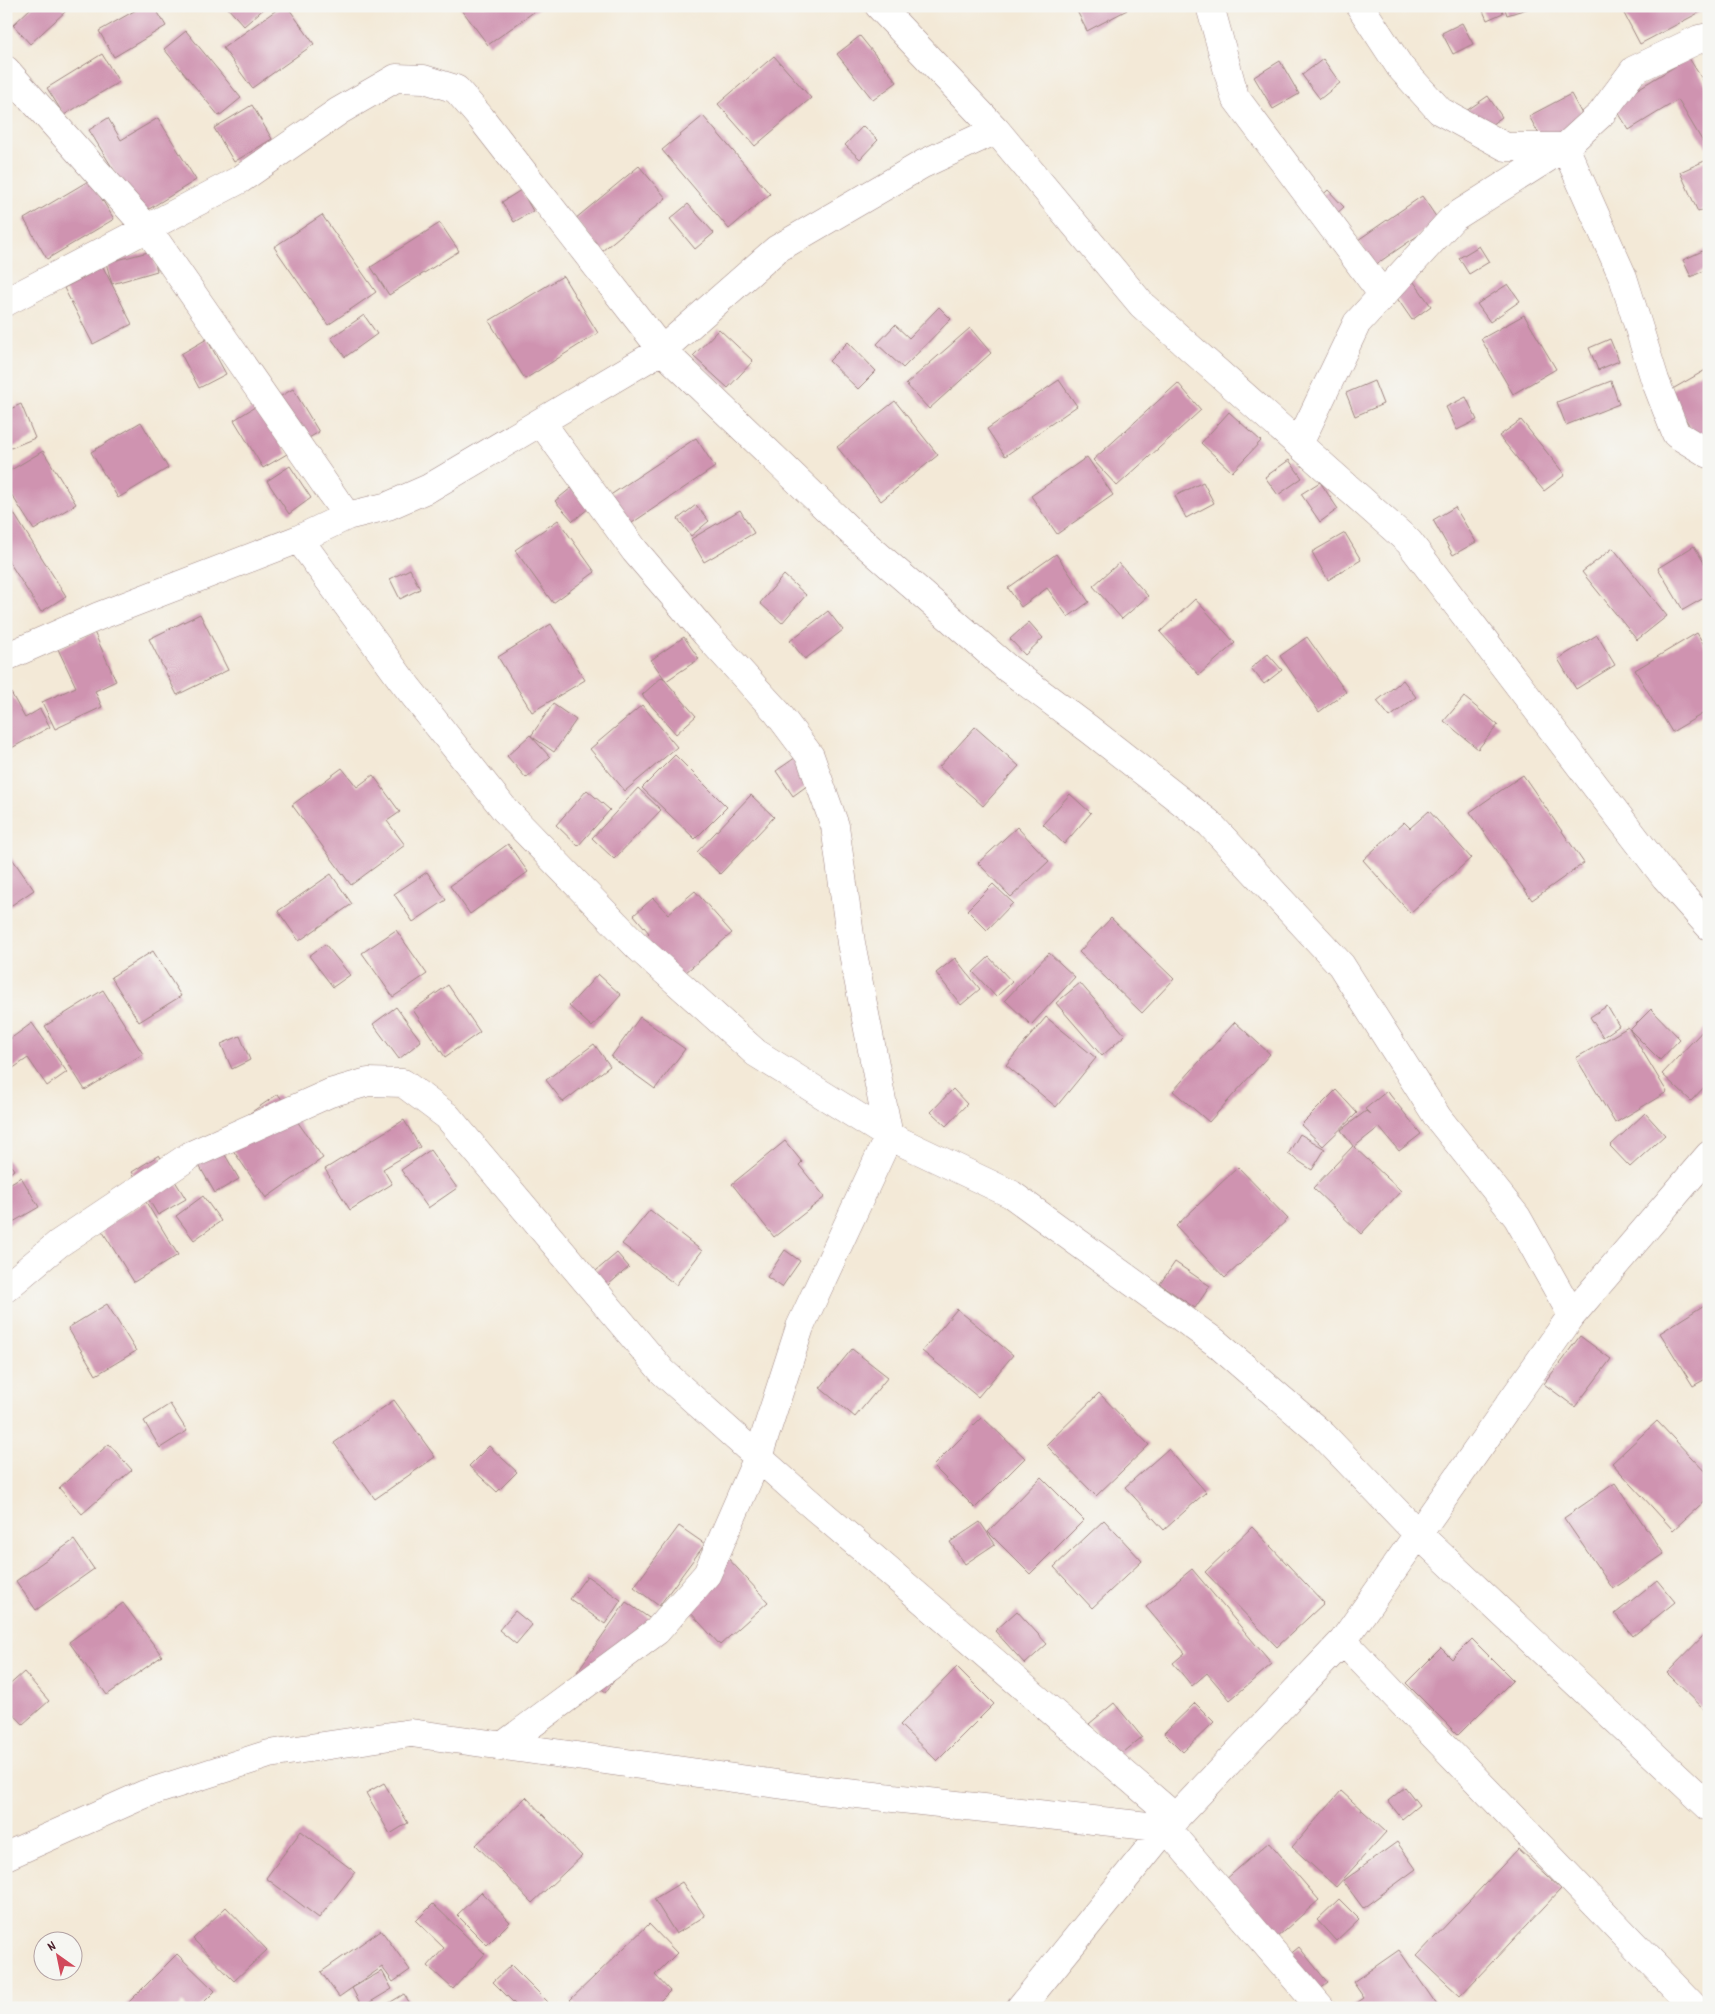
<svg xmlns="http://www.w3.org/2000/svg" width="1715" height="2014" viewBox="0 0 1715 2014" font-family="Dekko,sans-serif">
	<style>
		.building { fill: #cf93b0 }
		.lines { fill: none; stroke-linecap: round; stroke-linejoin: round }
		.minor-casing { stroke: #9e8481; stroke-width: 29 }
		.minor { stroke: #fff; stroke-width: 28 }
	</style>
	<rect width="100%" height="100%" fill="#f6f6f2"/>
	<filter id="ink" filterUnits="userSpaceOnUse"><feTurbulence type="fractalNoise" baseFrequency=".02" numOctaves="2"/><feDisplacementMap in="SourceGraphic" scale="10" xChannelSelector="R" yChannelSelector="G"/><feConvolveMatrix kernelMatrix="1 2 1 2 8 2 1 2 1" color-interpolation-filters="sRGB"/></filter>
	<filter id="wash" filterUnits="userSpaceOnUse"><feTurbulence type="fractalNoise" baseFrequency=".0096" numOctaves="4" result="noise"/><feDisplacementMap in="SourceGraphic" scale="20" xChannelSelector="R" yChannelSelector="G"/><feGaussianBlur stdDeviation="1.12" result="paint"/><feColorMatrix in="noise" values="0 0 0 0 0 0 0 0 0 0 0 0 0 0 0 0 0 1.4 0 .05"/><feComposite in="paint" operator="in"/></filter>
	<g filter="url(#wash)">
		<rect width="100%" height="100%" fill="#f3e9d7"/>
		<g id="blocks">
			<!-- building -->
			<path class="building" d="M 33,6 L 61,6 L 66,11 L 30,44 L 13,25 Z
				M 143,6 L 154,6 L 166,26 L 114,57 L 99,31 Z
				M 226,6 L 267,6 L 244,26 Z
				M 282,6 L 287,6 L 314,44 L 252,88 L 223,48 Z
				M 459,6 L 542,6 L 488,45 Z
				M 1077,6 L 1125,6 L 1127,10 L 1087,31 L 1075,7 Z
				M 1481,6 L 1501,6 L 1503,13 L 1487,20 Z
				M 1504,6 L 1533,6 L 1533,7 L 1507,15 Z
				M 1620,6 L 1705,6 L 1706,9 L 1640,44 Z
				M 1462,23 L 1473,44 L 1453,54 L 1442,33 Z
				M 186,31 L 241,98 L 219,116 L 164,49 Z
				M 860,36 L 897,82 L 873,100 L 837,54 Z
				M 102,54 L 119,82 L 64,115 L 47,88 Z
				M 774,56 L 811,98 L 755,146 L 718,104 Z
				M 1689,58 L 1707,87 L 1709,86 L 1709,145 L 1706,147 L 1678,100 L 1629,130 L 1613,104 Z
				M 1323,59 L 1340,83 L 1320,99 L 1302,75 Z
				M 1280,61 L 1299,94 L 1273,109 L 1254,77 Z
				M 1571,94 L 1589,127 L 1547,149 L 1529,116 Z
				M 1488,96 L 1502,117 L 1481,132 L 1466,111 Z
				M 252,105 L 272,139 L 234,162 L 214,128 Z
				M 703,116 L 770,194 L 729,229 L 662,150 Z
				M 108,118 L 121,140 L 158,118 L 196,180 L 141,214 L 89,130 Z
				M 863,126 L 878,140 L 860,159 L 845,145 Z
				M 1709,159 L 1709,207 L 1698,212 L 1680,172 Z
				M 639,166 L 666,198 L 602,251 L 575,219 Z
				M 90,180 L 114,219 L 47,259 L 24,219 Z
				M 521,190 L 533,211 L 514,222 L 502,202 Z
				M 1328,190 L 1344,207 L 1326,223 L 1311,206 Z
				M 1422,196 L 1439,221 L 1375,265 L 1358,240 Z
				M 688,204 L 714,233 L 695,249 L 670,219 Z
				M 322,215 L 376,292 L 328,325 L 274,247 Z
				M 440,223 L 459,251 L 389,295 L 371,267 Z
				M 1479,246 L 1489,262 L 1469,274 L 1459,258 Z
				M 1709,248 L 1709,268 L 1691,277 L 1683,260 Z
				M 152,251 L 157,271 L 112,284 L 106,263 Z
				M 103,267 L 132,324 L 93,344 L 64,288 Z
				M 1409,275 L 1431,306 L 1412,320 L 1390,288 Z
				M 563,276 L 598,333 L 525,379 L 489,321 Z
				M 1508,284 L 1520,301 L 1490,322 L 1477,304 Z
				M 939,307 L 951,319 L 903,368 L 877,344 L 895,325 L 909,338 Z
				M 364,315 L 377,334 L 345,357 L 331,338 Z
				M 1524,315 L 1556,369 L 1513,394 L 1481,339 Z
				M 970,328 L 991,353 L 929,409 L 906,384 Z
				M 719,329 L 753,361 L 728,388 L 693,356 Z
				M 207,339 L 226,374 L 199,388 L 181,354 Z
				M 1610,339 L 1619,361 L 1598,370 L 1589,348 Z
				M 848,342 L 876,371 L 858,389 L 829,361 Z
				M 1709,368 L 1709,450 L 1705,452 L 1669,391 Z
				M 1059,380 L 1077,406 L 1005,456 L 987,429 Z
				M 1374,381 L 1383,404 L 1355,416 L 1346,393 Z
				M 1611,381 L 1619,404 L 1566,425 L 1557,402 Z
				M 1178,383 L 1201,410 L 1117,486 L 1093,460 Z
				M 293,389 L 319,432 L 302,442 L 276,399 Z
				M 1466,397 L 1477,420 L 1457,430 L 1446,407 Z
				M 895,401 L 938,455 L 881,501 L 837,447 Z
				M 21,404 L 35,438 L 6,450 L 6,411 Z
				M 258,405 L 287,454 L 263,468 L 234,420 Z
				M 1229,412 L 1261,441 L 1232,472 L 1201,443 Z
				M 1521,420 L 1565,475 L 1544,491 L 1499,436 Z
				M 141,422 L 168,468 L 118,498 L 91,452 Z
				M 696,438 L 715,467 L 626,527 L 606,498 Z
				M 43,451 L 76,504 L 34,530 L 6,486 L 6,473 Z
				M 1087,457 L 1113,495 L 1057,534 L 1031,496 Z
				M 1289,460 L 1302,478 L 1278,495 L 1265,477 Z
				M 290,466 L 311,498 L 289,514 L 267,481 Z
				M 1203,482 L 1214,503 L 1186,518 L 1175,496 Z
				M 1320,482 L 1338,509 L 1320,522 L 1301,494 Z
				M 571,488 L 589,508 L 573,521 L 555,501 Z
				M 6,501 L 66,596 L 41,612 L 6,557 Z
				M 696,505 L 709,521 L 691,536 L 678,519 Z
				M 1455,507 L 1476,542 L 1453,555 L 1433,520 Z
				M 740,510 L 754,533 L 704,562 L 691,539 Z
				M 558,520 L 595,572 L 553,603 L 515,550 Z
				M 1345,533 L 1361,560 L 1328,580 L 1312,552 Z
				M 1694,546 L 1709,571 L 1709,595 L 1683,610 L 1658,568 Z
				M 1613,548 L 1667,616 L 1637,640 L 1582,572 Z
				M 1056,554 L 1089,602 L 1068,617 L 1047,588 L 1021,607 L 1008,588 Z
				M 1119,563 L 1148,596 L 1122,619 L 1093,586 Z
				M 410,569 L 420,589 L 400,599 L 390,579 Z
				M 784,575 L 806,595 L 782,623 L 760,603 Z
				M 1195,599 L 1235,643 L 1199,675 L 1160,632 Z
				M 828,611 L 843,630 L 805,659 L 790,641 Z
				M 200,614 L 228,670 L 177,695 L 149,639 Z
				M 1029,622 L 1043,638 L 1025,655 L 1010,639 Z
				M 551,624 L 585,680 L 532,712 L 498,657 Z
				M 94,632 L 116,681 L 95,691 L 102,707 L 55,729 L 42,702 L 76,687 L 58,649 Z
				M 1697,633 L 1709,653 L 1709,710 L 1672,732 L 1635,670 Z
				M 1597,635 L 1615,665 L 1576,689 L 1558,659 Z
				M 684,637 L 699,659 L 666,681 L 651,660 Z
				M 1307,637 L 1346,692 L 1319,712 L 1280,656 Z
				M 1268,654 L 1282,670 L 1264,684 L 1251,668 Z
				M 662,677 L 696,716 L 676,734 L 642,695 Z
				M 1403,680 L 1416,697 L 1390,717 L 1377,701 Z
				M 10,691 L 25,718 L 40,709 L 50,727 L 6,751 L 6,693 Z
				M 1464,697 L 1498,725 L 1478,749 L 1444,721 Z
				M 553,704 L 576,720 L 554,752 L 531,736 Z
				M 642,705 L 677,747 L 625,791 L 590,749 Z
				M 975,727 L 1019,766 L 983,806 L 939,767 Z
				M 530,735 L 550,757 L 526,778 L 507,756 Z
				M 802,753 L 819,777 L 793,796 L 776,771 Z
				M 675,755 L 727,807 L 695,839 L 642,788 Z
				M 342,768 L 357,787 L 373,775 L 400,812 L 387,821 L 405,845 L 351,885 L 292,805 Z
				M 1523,775 L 1584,863 L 1532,900 L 1470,812 Z
				M 638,788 L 661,810 L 614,859 L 592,838 Z
				M 587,790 L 610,810 L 578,846 L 556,825 Z
				M 1070,794 L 1091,813 L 1064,844 L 1043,824 Z
				M 751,795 L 774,817 L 720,874 L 697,852 Z
				M 1429,811 L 1471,858 L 1410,913 L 1363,860 L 1404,822 L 1410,828 Z
				M 1017,827 L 1049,861 L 1011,897 L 978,863 Z
				M 508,844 L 528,872 L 470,914 L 450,886 Z
				M 11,857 L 34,890 L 6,909 L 6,860 Z
				M 427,872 L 446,900 L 413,922 L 394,894 Z
				M 331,874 L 352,904 L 299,941 L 278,911 Z
				M 993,884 L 1013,903 L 987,930 L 967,910 Z
				M 695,891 L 732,933 L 679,978 L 644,938 L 649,933 L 634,915 L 653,898 L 668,914 Z
				M 1111,918 L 1174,979 L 1142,1013 L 1079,952 Z
				M 396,930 L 427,974 L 393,997 L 362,953 Z
				M 325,944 L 350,975 L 333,987 L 309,956 Z
				M 153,951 L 181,996 L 139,1022 L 111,977 Z
				M 1049,953 L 1075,977 L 1031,1025 L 1005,1000 Z
				M 989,957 L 1012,982 L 996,997 L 973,972 Z
				M 955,958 L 980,989 L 961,1005 L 936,973 Z
				M 598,974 L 621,995 L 592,1027 L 569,1006 Z
				M 1080,983 L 1125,1035 L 1102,1056 L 1056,1003 Z
				M 448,985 L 480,1032 L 445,1057 L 413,1010 Z
				M 103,990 L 143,1054 L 85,1090 L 45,1026 Z
				M 1607,1006 L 1619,1026 L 1603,1037 L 1590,1017 Z
				M 396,1007 L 421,1041 L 399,1059 L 373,1024 Z
				M 1651,1009 L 1680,1039 L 1660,1060 L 1630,1030 Z
				M 640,1017 L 685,1049 L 655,1089 L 611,1057 Z
				M 1046,1017 L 1096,1058 L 1056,1107 L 1006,1065 Z
				M 1235,1022 L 1270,1054 L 1209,1122 L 1173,1091 Z
				M 32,1023 L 67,1072 L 47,1086 L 28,1058 L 6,1073 L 6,1042 Z
				M 1709,1024 L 1709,1082 L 1691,1101 L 1662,1074 Z
				M 1628,1027 L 1667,1092 L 1615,1123 L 1576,1058 Z
				M 240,1036 L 250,1060 L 232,1069 L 221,1044 Z
				M 594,1044 L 610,1066 L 563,1102 L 546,1080 Z
				M 953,1089 L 967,1104 L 946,1126 L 931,1112 Z
				M 1336,1090 L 1357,1113 L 1323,1146 L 1301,1125 Z
				M 1387,1091 L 1421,1134 L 1399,1151 L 1379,1127 L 1354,1147 L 1401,1191 L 1361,1234 L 1313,1188 L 1353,1146 L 1341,1130 L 1366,1111 L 1370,1114 L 1365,1109 Z
				M 278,1094 L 323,1158 L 266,1198 L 221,1133 Z
				M 1645,1113 L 1665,1135 L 1630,1167 L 1610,1146 Z
				M 404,1120 L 420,1147 L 383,1169 L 392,1184 L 350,1210 L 325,1169 Z
				M 1300,1134 L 1325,1149 L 1312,1170 L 1288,1154 Z
				M 217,1141 L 239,1179 L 215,1193 L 193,1155 Z
				M 785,1141 L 802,1162 L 799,1165 L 825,1197 L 774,1237 L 732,1184 Z
				M 430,1150 L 457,1188 L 428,1208 L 401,1170 Z
				M 159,1155 L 186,1199 L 158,1215 L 132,1172 Z
				M 6,1158 L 14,1170 L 6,1176 Z
				M 1238,1167 L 1288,1219 L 1225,1278 L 1176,1226 Z
				M 21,1177 L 39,1207 L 6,1226 L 6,1186 Z
				M 203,1196 L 221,1221 L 194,1240 L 176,1216 Z
				M 146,1202 L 178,1255 L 134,1282 L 101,1229 Z
				M 650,1210 L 702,1251 L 676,1285 L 622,1244 Z
				M 785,1250 L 800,1261 L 782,1287 L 767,1277 Z
				M 617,1253 L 629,1267 L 602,1290 L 590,1276 Z
				M 1175,1262 L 1210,1286 L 1195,1308 L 1160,1284 Z
				M 1709,1302 L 1709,1377 L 1693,1386 L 1660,1333 Z
				M 107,1304 L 136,1351 L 96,1375 L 68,1328 Z
				M 957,1309 L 1013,1355 L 978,1397 L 922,1351 Z
				M 1580,1336 L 1611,1359 L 1575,1407 L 1544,1384 Z
				M 852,1349 L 888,1377 L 855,1417 L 820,1388 Z
				M 1099,1393 L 1149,1445 L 1096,1496 L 1046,1445 Z
				M 394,1400 L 435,1457 L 375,1499 L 334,1443 Z
				M 170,1404 L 187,1431 L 160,1448 L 144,1421 Z
				M 982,1417 L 1025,1458 L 975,1508 L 933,1466 Z
				M 1657,1421 L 1709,1476 L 1709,1497 L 1673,1530 L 1612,1463 Z
				M 109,1444 L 132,1470 L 82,1514 L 59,1488 Z
				M 489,1446 L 517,1472 L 497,1492 L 469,1466 Z
				M 1168,1449 L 1206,1492 L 1164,1530 L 1125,1487 Z
				M 1041,1477 L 1084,1520 L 1030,1574 L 988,1532 Z
				M 1615,1483 L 1664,1554 L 1613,1589 L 1564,1518 Z
				M 1104,1520 L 1142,1561 L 1092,1608 L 1054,1567 Z
				M 980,1522 L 995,1544 L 965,1564 L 950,1542 Z
				M 679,1526 L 705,1544 L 659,1606 L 634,1587 Z
				M 1252,1527 L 1324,1603 L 1277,1647 L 1205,1572 Z
				M 74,1540 L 94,1569 L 36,1610 L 16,1581 Z
				M 727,1557 L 768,1602 L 720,1645 L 679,1600 Z
				M 1192,1569 L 1272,1664 L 1230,1700 L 1207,1673 L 1192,1686 L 1173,1663 L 1185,1653 L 1146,1607 Z
				M 587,1576 L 621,1600 L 605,1624 L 570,1599 Z
				M 1657,1580 L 1675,1602 L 1633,1636 L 1615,1614 Z
				M 626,1602 L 655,1622 L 606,1692 L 577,1672 Z
				M 123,1603 L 162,1656 L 107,1695 L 69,1642 Z
				M 515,1611 L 532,1625 L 516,1644 L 499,1630 Z
				M 1017,1611 L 1047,1644 L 1025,1664 L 995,1631 Z
				M 1709,1630 L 1709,1714 L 1667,1673 Z
				M 1472,1639 L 1513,1680 L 1458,1735 L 1406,1683 L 1441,1648 L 1452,1659 Z
				M 957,1667 L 994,1704 L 937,1761 L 900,1725 Z
				M 24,1672 L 49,1701 L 23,1724 L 6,1706 L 6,1688 Z
				M 1114,1703 L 1142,1737 L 1118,1757 L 1089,1724 Z
				M 1195,1703 L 1214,1722 L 1183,1752 L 1164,1733 Z
				M 384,1783 L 408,1823 L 390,1834 L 366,1793 Z
				M 1405,1787 L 1419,1805 L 1402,1819 L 1388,1801 Z
				M 1341,1791 L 1386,1832 L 1336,1887 L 1292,1847 Z
				M 526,1797 L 582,1856 L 532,1903 L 476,1845 Z
				M 301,1831 L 355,1872 L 319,1918 L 266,1878 Z
				M 1269,1842 L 1319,1900 L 1276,1938 L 1225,1880 Z
				M 1397,1842 L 1416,1869 L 1363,1908 L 1343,1881 Z
				M 1518,1849 L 1561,1889 L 1460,1996 L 1417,1956 Z
				M 682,1882 L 705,1916 L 676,1934 L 654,1899 Z
				M 481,1892 L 510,1922 L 487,1945 L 457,1915 Z
				M 1339,1899 L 1359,1919 L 1336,1941 L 1317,1920 Z
				M 433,1904 L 485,1954 L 453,1989 L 428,1966 L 444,1948 L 416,1921 Z
				M 226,1907 L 267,1950 L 234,1981 L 193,1939 Z
				M 649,1924 L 677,1953 L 655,1975 L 670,1991 L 653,2008 L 578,2008 L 570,2000 Z
				M 381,1930 L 410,1970 L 393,1982 L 382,1967 L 339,1997 L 321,1972 Z
				M 1299,1947 L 1328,1983 L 1306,2000 L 1277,1965 Z
				M 1399,1950 L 1439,2008 L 1349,2008 L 1364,1998 L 1353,1982 Z
				M 177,1954 L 215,1991 L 198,2008 L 187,2008 L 183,2003 L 178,2008 L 129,2008 L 126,2005 Z
				M 511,1965 L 548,2002 L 542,2008 L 519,2008 L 493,1982 Z
				M 382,1971 L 392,1989 L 362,2007 L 352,1988 Z
				M 404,1994 L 413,2008 L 381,2008 Z"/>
		</g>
	</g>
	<g filter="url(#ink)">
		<use href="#blocks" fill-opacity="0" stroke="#9e8481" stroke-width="1"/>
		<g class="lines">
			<!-- minor casing -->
			<g class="minor-casing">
				<path id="minor" d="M 879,6 L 996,130
					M 1210,6 L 1235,97 L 1383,295
					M 1360,6 L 1400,67 L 1440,111 L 1506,147 L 1565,147
					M 6,70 L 147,228 L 347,516
					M 1565,147 L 1623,277 L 1655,380 L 1676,434 L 1709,454
					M 6,302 L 241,179 L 339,111 L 396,78 L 424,79 L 456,89 L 481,118 L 662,350 L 848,529 L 1007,668 L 1089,729 L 1209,823 L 1341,965 L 1438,1118 L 1517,1217 L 1572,1315
					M 1299,444 L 1357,323 L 1453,218 L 1565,147 L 1601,114 L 1634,70 L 1699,39 L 1709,37
					M 299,539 L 401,679 L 505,810 L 638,947 L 756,1053 L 889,1136 L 1011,1194 L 1215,1342 L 1323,1435 L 1417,1533 L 1709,1807
					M 6,657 L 99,616 L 299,539 L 347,516 L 388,506 L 429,488 L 662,350 L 777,249 L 923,164 L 996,130 L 1142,305 L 1409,542 L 1665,877 L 1709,926
					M 6,1288 L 58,1244 L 191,1155 L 330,1093 L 368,1082 L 403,1083 L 447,1116 L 663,1372 L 805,1499 L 1176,1818
					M 1343,1641 L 1695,2008
					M 501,1747 L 657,1631 L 707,1574 L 758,1457 L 800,1327 L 889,1136 L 851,943 L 835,826 L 810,756 L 777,712 L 706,634 L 635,551 L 541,422
					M 6,1856 L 145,1794 L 269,1754 L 411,1733 L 820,1790 L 1166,1828 L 1321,2008
					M 1020,2008 L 1166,1828 L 1343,1641 L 1572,1315 L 1709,1155"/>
			</g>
			<!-- minor -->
			<use href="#minor" class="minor"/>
		</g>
	</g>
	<!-- margin -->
	<rect width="1715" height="2014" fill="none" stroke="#f6f6f2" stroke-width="25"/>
	<!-- north arrow -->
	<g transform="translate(58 1956) rotate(327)"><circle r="24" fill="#f6f6f2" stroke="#b1a0a2"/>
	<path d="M0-4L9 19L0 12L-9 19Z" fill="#d1495b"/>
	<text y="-8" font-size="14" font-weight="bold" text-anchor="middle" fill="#4a1f2b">N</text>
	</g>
</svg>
